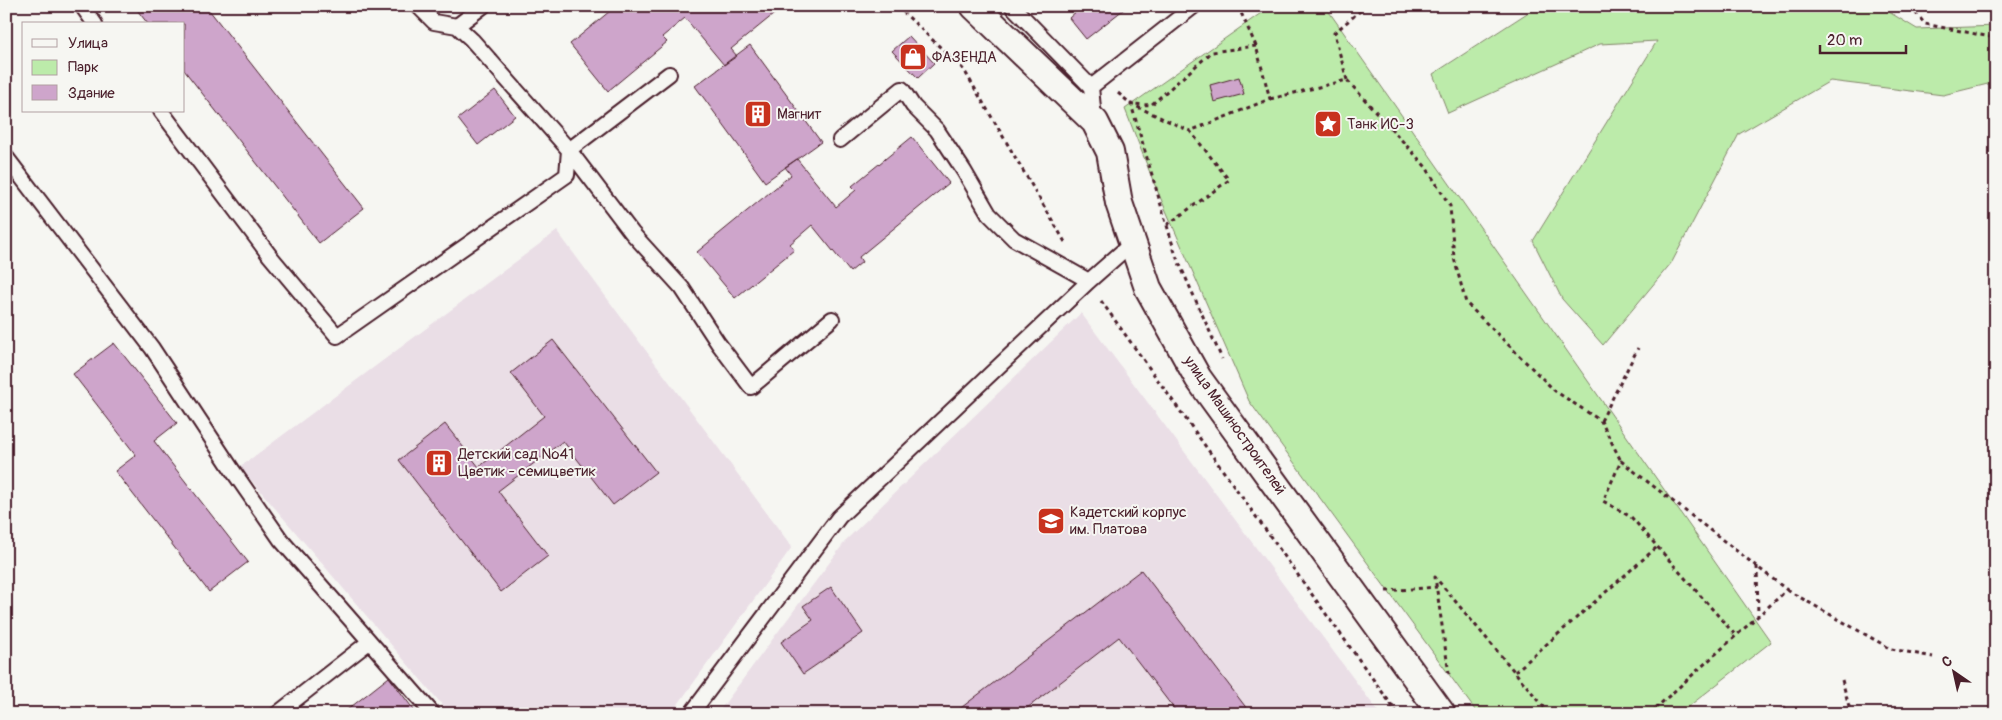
<svg xmlns="http://www.w3.org/2000/svg" width="2002" height="720" viewBox="0 0 2002 720" font-family="Pangolin,sans-serif">
	<style>
		.built { fill: #eadee6 }
		.green { fill: #bcebaa; stroke: #83856a }
		.building { fill: #cea5cb; stroke: #4a1f2b }
		.lines { fill: none; stroke-linecap: round; stroke-linejoin: round }
		.service-casing { stroke: #4a1f2b; stroke-width: 18 }
		.minor-casing { stroke: #4a1f2b; stroke-width: 30 }
		.path { stroke: #4a1f2b; stroke-width: 3; stroke-dasharray: 4 4; stroke-linecap: butt }
		.service { stroke: #f6f6f2; stroke-width: 14 }
		.minor { stroke: #f6f6f2; stroke-width: 26 }
		.labels { text-anchor: middle; stroke-width: 4; stroke-linejoin: round; paint-order: stroke }
		.poi-label { font-size: 15px; fill: #4a1f2b; stroke: #f6f6f2; text-anchor: start }
		.street-label { font-size: 15px; fill: #4a1f2b; stroke: #f6f6f2 }
	</style>
	<rect width="100%" height="100%" fill="#f6f6f2"/>
	<filter id="ink" filterUnits="userSpaceOnUse"><feTurbulence type="fractalNoise" baseFrequency=".02" numOctaves="2"/><feDisplacementMap in="SourceGraphic" scale="10" xChannelSelector="R" yChannelSelector="G"/><feConvolveMatrix kernelMatrix="1 2 1 2 8 2 1 2 1" color-interpolation-filters="sRGB"/></filter>
	<g filter="url(#ink)">
		<!-- built -->
		<path class="built" d="M 557,231 L 792,547 L 671,714 L 450,714 L 240,467 Z
			M 1081,313 L 1380,714 L 717,714 L 847,539 Z"/>
		<!-- green -->
		<path class="green" d="M 1271,6 L 1325,6 L 1771,642 L 1679,714 L 1478,714 L 1249,401 L 1154,183 L 1125,109 Z
			M 1538,6 L 1879,6 L 1917,29 L 1996,26 L 1996,82 L 1943,95 L 1830,81 L 1739,134 L 1672,262 L 1603,345 L 1562,299 L 1533,241 L 1657,41 L 1600,44 L 1448,113 L 1433,74 Z"/>
		<!-- building -->
		<path class="building" d="M 134,6 L 206,6 L 364,208 L 319,243 L 184,70 L 184,24 L 148,24 Z
			M 616,6 L 784,6 L 731,49 L 737,56 L 724,65 L 685,18 L 662,37 L 667,42 L 608,91 L 570,44 Z
			M 1075,6 L 1128,6 L 1086,39 L 1069,18 L 1078,10 Z
			M 909,36 L 934,63 L 918,78 L 892,51 Z
			M 750,45 L 821,142 L 765,182 L 695,86 Z
			M 1239,77 L 1244,94 L 1214,102 L 1210,85 Z
			M 495,90 L 515,116 L 478,145 L 458,119 Z
			M 912,137 L 949,183 L 859,257 L 862,262 L 850,272 L 812,225 L 790,244 L 794,250 L 735,298 L 697,252 L 791,175 L 785,167 L 797,159 L 836,207 L 856,190 L 852,186 Z
			M 553,340 L 656,472 L 613,505 L 563,441 L 498,491 L 548,556 L 501,592 L 399,460 L 445,424 L 479,467 L 544,416 L 511,373 Z
			M 114,343 L 177,423 L 154,441 L 248,562 L 209,592 L 115,471 L 136,455 L 73,374 Z
			M 1141,570 L 1251,714 L 1171,714 L 1175,710 L 1119,637 L 1022,712 L 1023,714 L 953,714 Z
			M 831,587 L 863,633 L 803,674 L 781,642 L 813,620 L 803,606 Z
			M 389,677 L 417,714 L 342,714 Z
			M 1785,706 L 1791,714 L 1774,714 Z"/>
		<g class="lines">
			<!-- service casing -->
			<g class="service-casing">
				<path id="service" d="M 82,6 L 95,24
					M 418,6 L 434,22 L 457,26
					M 1012,6 L 1091,87 L 1094,119
					M 669,74 L 569,150 L 632,233 L 682,288 L 718,343 L 751,387 L 832,319
					M 1091,87 L 1194,6
					M 161,111 L 270,256 L 337,336 L 567,175 L 569,150 L 472,40 L 457,26 L 483,6
					M 840,140 L 902,89 L 913,106 L 937,130 L 964,171 L 989,214 L 1014,239 L 1089,281
					M 6,157 L 152,348 L 233,471 L 281,540 L 433,714
					M 277,714 L 369,642
					M 691,714 L 839,517 L 1089,281 L 1132,243"/>
			</g>
			<!-- minor casing -->
			<g class="minor-casing">
				<path id="minor" d="M 974,6 L 1095,122 L 1110,152 L 1119,203 L 1148,288 L 1198,378 L 1442,714"/>
			</g>
			<!-- path -->
			<path class="path" d="M 897,6 L 964,70 L 1065,242
				M 1238,6 L 1256,46
				M 1910,6 L 1925,24 L 1991,37 L 1996,40
				M 1347,80 L 1334,33 L 1366,6
				M 1118,93 L 1131,104 L 1190,131
				M 1270,99 L 1347,80 L 1426,167 L 1450,206 L 1454,258 L 1466,303 L 1555,391 L 1601,421 L 1621,461
				M 1167,225 L 1229,180 L 1190,131 L 1270,99 L 1256,46 L 1212,52 L 1151,105 L 1131,104 L 1176,256 L 1222,359
				M 1101,301 L 1398,714
				M 1601,421 L 1638,348
				M 1757,566 L 1758,616
				M 1787,590 L 1891,649 L 1933,657
				M 1386,591 L 1437,587
				M 1515,672 L 1657,547
				M 1449,674 L 1435,577 L 1550,714
				M 1842,680 L 1851,714
				M 1649,714 L 1787,590 L 1621,461 L 1603,501 L 1631,517 L 1736,636"/>
			<!-- service -->
			<use href="#service" class="service"/>
			<!-- minor -->
			<use href="#minor" class="minor"/>
		</g>
	</g>
	<!-- icons -->
	<defs>
		<g id="shop-square" transform="scale(1.4375)"><rect x="-9" y="-9" width="18" height="18" rx="4" fill="#c8321e" stroke="#f6f6f2"/><path d="M-5-2.5h2.3a2.7 3.5 0 0 1 5.4 0H5L5.5 6h-11ZM-1.5-2.5h3a1.5 2.3 0 0 0-3 0Z" fill="#fff"/></g>
		<g id="building-square" transform="scale(1.4375)"><rect x="-9" y="-9" width="18" height="18" rx="4" fill="#c8321e" stroke="#f6f6f2"/><path d="M-4-6H4V6H1V3H-1V6H-4ZM-2.5-4.3h1.7v1.8h-1.7ZM.8-4.3h1.7v1.8H.8ZM-2.5-1h1.7V.8h-1.7ZM.8-1h1.7V.8H.8Z" fill="#fff"/></g>
		<g id="sight-square" transform="scale(1.4375)"><rect x="-9" y="-9" width="18" height="18" rx="4" fill="#c8321e" stroke="#f6f6f2"/><path d="M0-6L1.8-2.2L6-1.7L2.9 1.2L3.7 5.4L0 3.3L-3.7 5.4L-2.9 1.2L-6-1.7L-1.8-2.2Z" fill="#fff"/></g>
		<g id="school-square" transform="scale(1.4375)"><rect x="-9" y="-9" width="18" height="18" rx="4" fill="#c8321e" stroke="#f6f6f2"/><path d="M0-5L7-2L0 1L-7-2ZM-4 1L0 2.5L4 1V4Q0 6-4 4Z" fill="#fff"/></g>
	</defs>
	<g fill-rule="evenodd">
		<use href="#shop-square" x="913" y="57"/>
		<use href="#building-square" x="758" y="114"/>
		<use href="#sight-square" x="1328" y="124"/>
		<use href="#building-square" x="439" y="463"/>
		<use href="#school-square" x="1051" y="521"/>
	</g>
	<g class="labels">
		<!-- poi labels -->
		<g class="poi-label">
			<text x="932" y="62">ФАЗЕНДА</text>
			<text x="777" y="119">Магнит</text>
			<text x="1347" y="129">Танк ИС-3</text>
			<text x="458" y="459">Детский сад №41<tspan x="458" dy="17">Цветик - семицветик</tspan></text>
			<text x="1070" y="517">Кадетский корпус<tspan x="1070" dy="17">им. Платова</tspan></text>
		</g>
		<!-- street labels -->
		<g class="street-label">
			<text transform="translate(1235 425) rotate(55)" y="5">улица Машиностроителей</text>
		</g>
	</g>
	<!-- margin -->
	<rect width="2002" height="720" fill="none" stroke="#f6f6f2" stroke-width="25"/>
	<rect x="12" y="12" width="1977" height="695" fill="none" stroke="#4a1f2b" stroke-width="2" filter="url(#ink)"/>
	<!-- legend -->
	<rect x="22" y="22" width="162" height="90" fill="#f6f6f2" stroke="#b1a0a2"/>
	<rect x="32" y="39" width="25" height="8" fill="#f6f6f2" stroke="#b1a0a2"/>
	<text x="68" y="48" font-size="15" fill="#4a1f2b">Улица</text>
	<rect x="32" y="60" width="25" height="15" fill="#bcebaa" stroke="#b1a0a2"/>
	<text x="68" y="72" font-size="15" fill="#4a1f2b">Парк</text>
	<rect x="32" y="85" width="25" height="15" fill="#cea5cb" stroke="#b1a0a2"/>
	<text x="68" y="98" font-size="15" fill="#4a1f2b">Здание</text>
	<!-- north arrow -->
	<g transform="translate(1954 672) rotate(326)" stroke="#f6f6f2" stroke-width="4" paint-order="stroke">
	<path d="M0-4L9 19L0 12L-9 19Z" fill="#4a1f2b"/>
	<text y="-8" font-size="14" font-weight="bold" text-anchor="middle" fill="#4a1f2b">С</text>
	</g>
	<!-- scale -->
	<path d="M1820 45v8h86v-8" fill="none" stroke="#4a1f2b" stroke-width="2.5"/>
	<text x="1827" y="45" font-size="15" fill="#4a1f2b" stroke="#f6f6f2" stroke-width="4" paint-order="stroke">20 m</text>
</svg>
